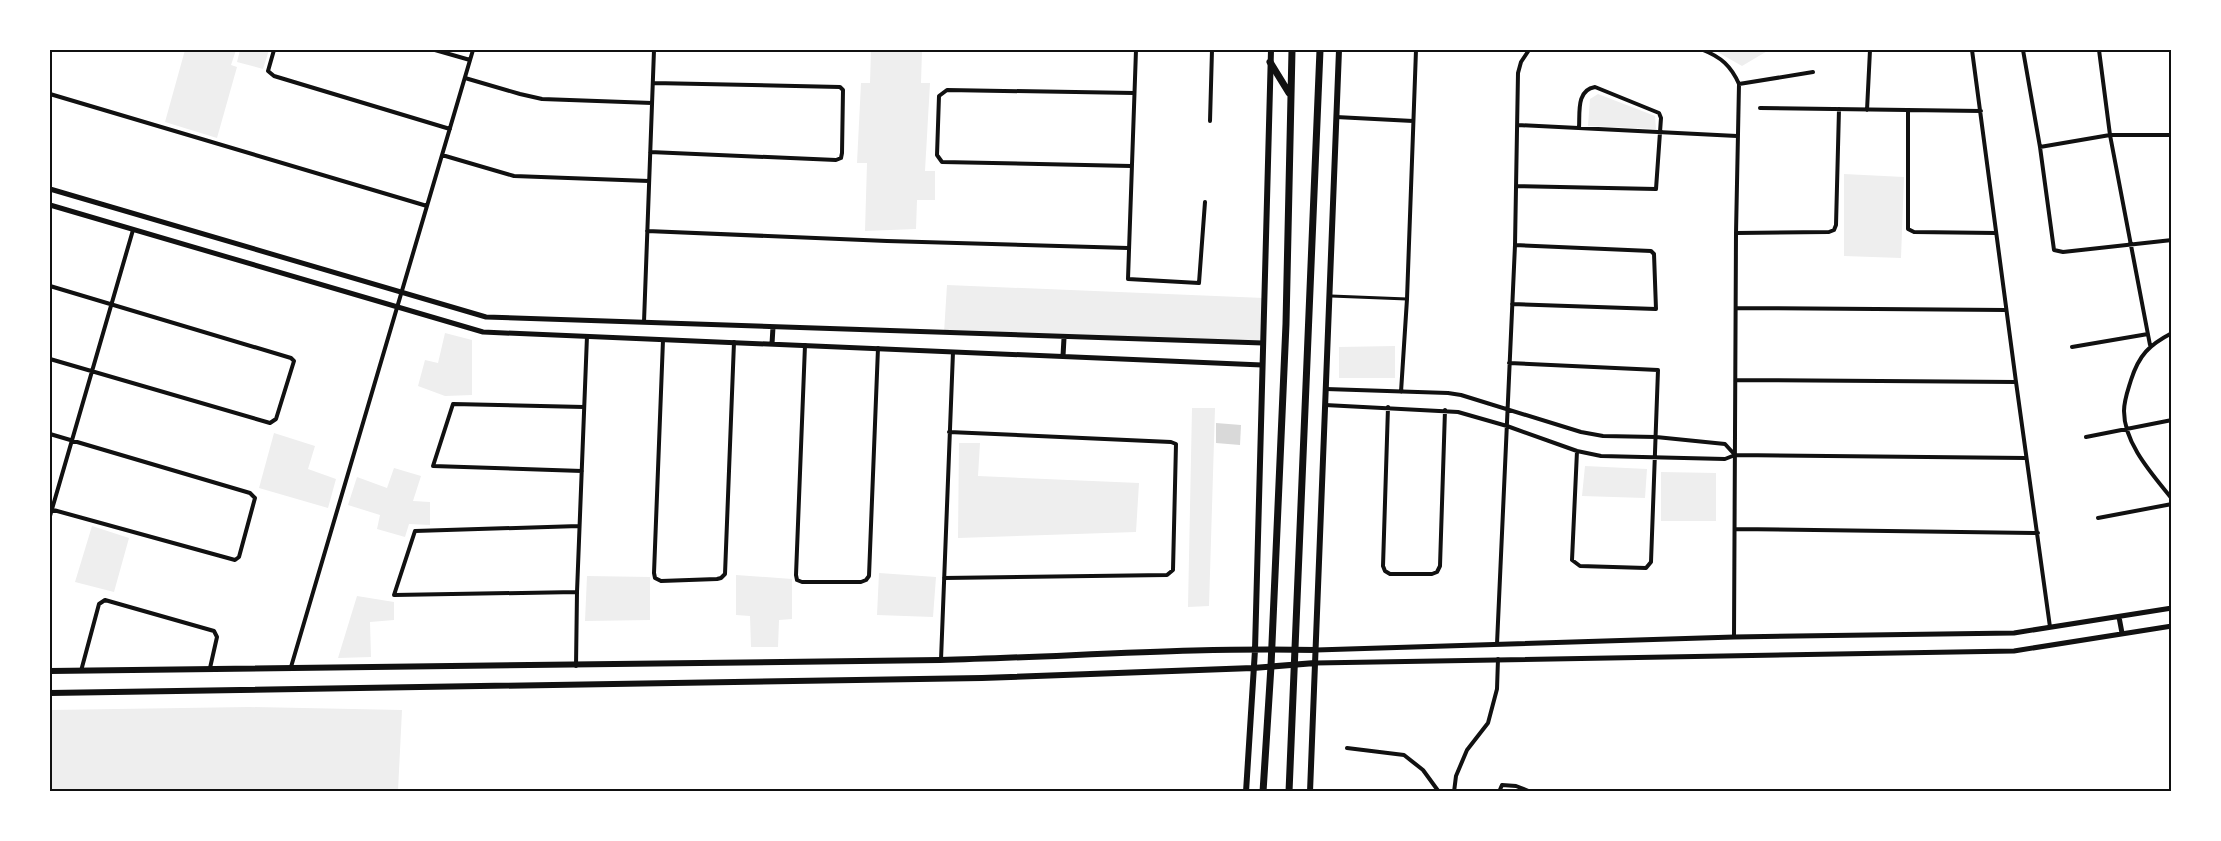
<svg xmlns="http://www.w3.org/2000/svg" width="2221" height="841" viewBox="0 0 2221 841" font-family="Ubuntu,sans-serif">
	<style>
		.green { fill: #eee }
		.water { fill: #d9d9d9 }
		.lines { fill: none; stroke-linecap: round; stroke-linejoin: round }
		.pedestrian { stroke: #111; stroke-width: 3 }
		.minor { stroke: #111; stroke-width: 4 }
		.tertiary { stroke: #111; stroke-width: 5 }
		.secondary { stroke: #111; stroke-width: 5 }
		.primary { stroke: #111; stroke-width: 6 }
		.trunk { stroke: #111; stroke-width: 7 }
		.neatline { fill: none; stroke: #111; stroke-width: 2 }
	</style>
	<rect width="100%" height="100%" fill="#fff"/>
	<!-- green -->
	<path class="green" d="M 185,50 L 236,50 L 231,65 L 237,67 L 217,138 L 165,122 Z
		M 240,50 L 269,50 L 263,69 L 237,62 Z
		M 871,50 L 922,50 L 921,83 L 930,83 L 925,171 L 935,171 L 935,200 L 917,200 L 916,229 L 865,231 L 867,163 L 857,163 L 861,83 L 870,83 Z
		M 1714,50 L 1769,50 L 1742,66 Z
		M 1598,94 L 1655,116 L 1656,129 L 1588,126 L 1590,99 Z
		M 1844,174 L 1904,177 L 1901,258 L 1844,256 Z
		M 947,285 L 1264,298 L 1263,343 L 944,333 Z
		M 445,333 L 472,340 L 472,395 L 445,396 L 418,386 L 425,360 L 438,363 Z
		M 1395,346 L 1395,378 L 1339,378 L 1339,347 Z
		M 1192,408 L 1215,408 L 1209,606 L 1188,607 Z
		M 274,433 L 315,446 L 308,469 L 336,479 L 328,508 L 259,488 Z
		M 959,443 L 980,443 L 978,476 L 1139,483 L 1136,532 L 958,538 Z
		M 1585,466 L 1647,469 L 1645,498 L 1582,496 Z
		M 394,468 L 421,476 L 413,501 L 430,502 L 430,525 L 409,524 L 405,537 L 377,529 L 380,515 L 348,505 L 357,477 L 387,488 Z
		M 1661,472 L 1716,473 L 1716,521 L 1661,521 Z
		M 92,526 L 129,538 L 114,592 L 75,582 Z
		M 879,573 L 936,577 L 933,617 L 877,615 Z
		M 736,575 L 792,579 L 792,619 L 779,620 L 778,647 L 751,647 L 750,616 L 736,615 Z
		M 587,576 L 650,577 L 650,620 L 585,621 Z
		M 357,596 L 394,602 L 394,620 L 370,622 L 371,657 L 338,658 Z
		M 249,707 L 402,710 L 398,791 L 50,791 L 50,710 Z"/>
	<!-- water -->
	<path class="water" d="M 1216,423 L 1241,425 L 1240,445 L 1216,443 Z"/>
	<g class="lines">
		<!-- pedestrian -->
		<path class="pedestrian" d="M 1331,296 L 1407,299"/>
		<!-- minor -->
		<path class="minor" d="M 274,50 L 268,71 L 274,76 L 450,129
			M 435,50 L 470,60
			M 1136,50 L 1128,279 L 1199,283 L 1205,202
			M 1703,50 C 1721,57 1731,66 1739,84 L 1736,233 L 1734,637
			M 1972,50 L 2016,382 L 2050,627
			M 2023,50 L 2040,147 L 2054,250 L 2063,252 L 2172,240
			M 2099,50 L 2110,135 L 2150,345
			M 465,78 L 520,94 L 542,99 L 652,103
			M 1739,84 L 1813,72
			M 50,94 L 427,206
			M 1760,108 L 1981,111
			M 1867,110 L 1870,50
			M 1908,112 L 1908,229 L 1914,232 L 1996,233
			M 1336,117 L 1413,121
			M 1210,121 L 1212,50
			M 1518,125 L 1737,136
			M 2040,147 L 2110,135 L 2172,135
			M 650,152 L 836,160 L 841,158 L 842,153 L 843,90 L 840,87 L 653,83
			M 442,155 L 514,176 L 649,181
			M 1131,166 L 942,162 L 937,155 L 939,96 L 947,90 L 1134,93
			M 1517,186 L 1656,189 L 1661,118 L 1659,113 L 1595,87 C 1576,90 1580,113 1579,128
			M 647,231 L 887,241 L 1128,248
			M 1736,233 L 1829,232 L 1834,230 L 1836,225 L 1839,109
			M 50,286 L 291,358 L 294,361 L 276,419 L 270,423 L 50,359
			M 1512,304 L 1656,309 L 1654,254 L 1651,251 L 1515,245
			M 1736,308 L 2006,310
			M 644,322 L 654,50
			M 2172,333 C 2149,345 2139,355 2131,380 C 2128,390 2124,400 2124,411 C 2124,444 2153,475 2172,499
			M 663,340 L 654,573 L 655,578 L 661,581 L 717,579 L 721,578 L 725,574 L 734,342
			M 805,345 L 796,575 L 797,580 L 802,582 L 861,582 L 866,580 L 869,576 L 878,348
			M 2072,347 L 2148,334
			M 1509,363 L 1658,370 L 1651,562 L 1646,568 L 1580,566 L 1572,560 L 1577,451
			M 1736,380 L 2016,382
			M 1401,392 L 1407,299 L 1416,50
			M 1325,405 L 1458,412 L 1507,426 L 1577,451 L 1601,456 L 1725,459 L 1735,455 L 1725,444 L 1656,437 L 1603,436 L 1581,432 L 1461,395 L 1448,393 L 1326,389
			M 1388,407 L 1383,566 L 1385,571 L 1390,574 L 1432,574 L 1437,572 L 1440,566 L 1445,410
			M 50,434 L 250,493 L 255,498 L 239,557 L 235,560 L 50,509
			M 2086,437 L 2172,420
			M 1735,455 L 2026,458
			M 582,471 L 433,466 L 453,404 L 584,407
			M 50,516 L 133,230
			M 2098,518 L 2172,504
			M 1735,529 L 2038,533
			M 944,578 L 1167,575 L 1173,570 L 1176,444 L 1171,442 L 949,432
			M 577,592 L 394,595 L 415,531 L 579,526
			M 1497,644 L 1515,245 L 1518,73 L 1521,62 L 1529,50
			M 941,660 L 953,352
			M 576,666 L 577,592 L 587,336
			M 291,667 L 473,50
			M 81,671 L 99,604 L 105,600 L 214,631 L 217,637 L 210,668
			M 1347,748 L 1404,755 L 1423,770 L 1439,792
			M 1454,792 L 1456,776 L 1467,750 L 1488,723 L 1497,689 L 1498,659
			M 1499,792 L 1502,785 L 1516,786 L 1531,792"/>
		<!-- tertiary -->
		<path class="tertiary" d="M 50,189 L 486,317 L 1263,343
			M 50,205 L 483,332 L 1262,365
			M 772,344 L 773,327
			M 1063,356 L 1064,338"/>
		<!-- secondary -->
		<path class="secondary" d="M 2119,617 L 2122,633
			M 1316,650 L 1734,637 L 2014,633 L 2172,608
			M 1315,663 L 2014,651 L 2172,626"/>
		<!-- primary -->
		<path class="primary" d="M 50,671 C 346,667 643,666 940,660 C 1065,657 1191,647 1316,650
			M 50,693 L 982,678 L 1253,668 L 1315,663
			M 1246,792 L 1255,650 L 1271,50
			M 1310,792 L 1339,50"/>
		<!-- trunk -->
		<path class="trunk" d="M 1270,62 L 1289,93
			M 1263,792 L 1271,666 L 1286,324 L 1292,50
			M 1289,792 L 1320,50"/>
	</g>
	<!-- border -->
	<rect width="2221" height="841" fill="none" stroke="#ffffff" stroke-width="102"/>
	<rect x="51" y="51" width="2119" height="739" class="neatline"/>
</svg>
